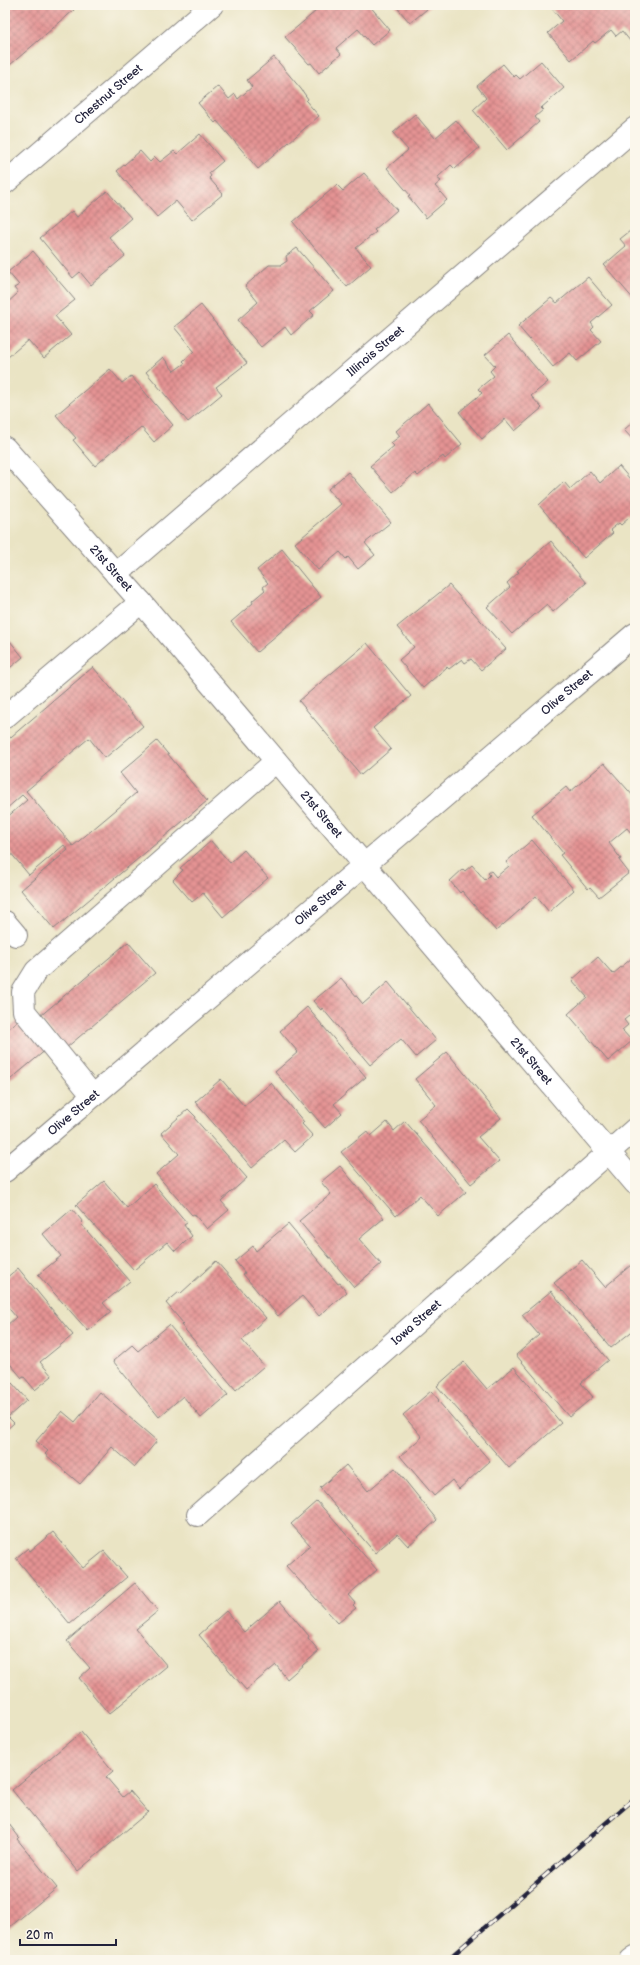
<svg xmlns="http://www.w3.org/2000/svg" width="640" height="1965" viewBox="0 0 640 1965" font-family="'Balsamiq Sans',sans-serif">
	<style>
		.building { fill: url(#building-cross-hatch) }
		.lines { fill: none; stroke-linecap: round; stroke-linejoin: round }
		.minor-casing { stroke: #868380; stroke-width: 24 }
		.minor { stroke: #fff; stroke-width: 22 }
		.rail-casing { stroke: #22223b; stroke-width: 4.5 }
		.rail { stroke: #fbf7ec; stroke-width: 3; stroke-dasharray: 9; stroke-linecap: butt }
		.labels { text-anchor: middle; stroke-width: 3; stroke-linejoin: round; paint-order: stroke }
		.street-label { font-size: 12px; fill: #22223b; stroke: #fbf7ec }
	</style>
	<defs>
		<pattern id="building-cross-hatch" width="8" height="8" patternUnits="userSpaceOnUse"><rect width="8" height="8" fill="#e49393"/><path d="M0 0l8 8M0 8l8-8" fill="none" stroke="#b87879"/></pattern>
	</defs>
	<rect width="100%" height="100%" fill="#fbf7ec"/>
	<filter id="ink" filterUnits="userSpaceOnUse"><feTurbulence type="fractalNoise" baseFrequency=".025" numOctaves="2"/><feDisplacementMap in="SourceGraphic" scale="8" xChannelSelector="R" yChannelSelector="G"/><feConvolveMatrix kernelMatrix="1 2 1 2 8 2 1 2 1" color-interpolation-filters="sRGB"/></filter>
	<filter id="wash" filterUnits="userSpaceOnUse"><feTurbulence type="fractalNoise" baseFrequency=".012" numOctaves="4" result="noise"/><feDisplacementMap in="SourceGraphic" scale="16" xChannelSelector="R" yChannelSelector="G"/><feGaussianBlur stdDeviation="0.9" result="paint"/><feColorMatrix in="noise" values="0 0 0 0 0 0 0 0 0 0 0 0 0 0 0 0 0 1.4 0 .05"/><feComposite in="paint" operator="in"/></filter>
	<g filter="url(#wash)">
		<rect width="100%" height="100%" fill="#eae4c4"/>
		<g id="blocks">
			<!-- building -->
			<path class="building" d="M 5,5 L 69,5 L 74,10 L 10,65 L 5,59 Z
				M 311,5 L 369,5 L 390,30 L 372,45 L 358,29 L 336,48 L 341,54 L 319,73 L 311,63 L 309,64 L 285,37 L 316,11 Z
				M 395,5 L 432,5 L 410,23 Z
				M 549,5 L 635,5 L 635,38 L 631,42 L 622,31 L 616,36 L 611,30 L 595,43 L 593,41 L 571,60 L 548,33 L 562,21 Z
				M 274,57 L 301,89 L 308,99 L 306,101 L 319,116 L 258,169 L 217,121 L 215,123 L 198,103 L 218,86 L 229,99 L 235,94 L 238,99 L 252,87 L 247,80 Z
				M 541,61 L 564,88 L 541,108 L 543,110 L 535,117 L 539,122 L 507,150 L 473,110 L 486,98 L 477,86 L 503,64 L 514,77 L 516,75 L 520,79 Z
				M 415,114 L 435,138 L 456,120 L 479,148 L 455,169 L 451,165 L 437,178 L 441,181 L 435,186 L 447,200 L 426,218 L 408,196 L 410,195 L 387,168 L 408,150 L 393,133 Z
				M 200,134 L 223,161 L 209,173 L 211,176 L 209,178 L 223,194 L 192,220 L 176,201 L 157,217 L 117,171 L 140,151 L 150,162 L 155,157 L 160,162 L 174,151 L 177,154 Z
				M 364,173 L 397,210 L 374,230 L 376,232 L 356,248 L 371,266 L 347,287 L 293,222 L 337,185 L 343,191 Z
				M 107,191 L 131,218 L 109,237 L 125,256 L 91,285 L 80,272 L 73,278 L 40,238 L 72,211 L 77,217 Z
				M 635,227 L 635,301 L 604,265 L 626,246 L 620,239 Z
				M 297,248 L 334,291 L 310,311 L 314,315 L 291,335 L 285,327 L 261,347 L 238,320 L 258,302 L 245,286 L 269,265 L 281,265 L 287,261 L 286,256 Z
				M 33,251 L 75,300 L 55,316 L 71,335 L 44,358 L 28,340 L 8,357 L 5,354 L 5,305 L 18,293 L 14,288 L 19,285 L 8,272 Z
				M 588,277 L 612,305 L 591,323 L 594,327 L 591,330 L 601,341 L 577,361 L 570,353 L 553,367 L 518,326 L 551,298 L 557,303 Z
				M 201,305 L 247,363 L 216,387 L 222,394 L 188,422 L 146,372 L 163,357 L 174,371 L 185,363 L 183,361 L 194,351 L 174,327 Z
				M 508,335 L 548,382 L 531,396 L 542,408 L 515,431 L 505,419 L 482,439 L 459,412 L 482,393 L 478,389 L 494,376 L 490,371 L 495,366 L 485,355 Z
				M 110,369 L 122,383 L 131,376 L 173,425 L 154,442 L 141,427 L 95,466 L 73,440 L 76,438 L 56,415 Z
				M 428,403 L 462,444 L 445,459 L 443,456 L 418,476 L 415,473 L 393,492 L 370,466 L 394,446 L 391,443 L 400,436 L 396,431 Z
				M 635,420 L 635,442 L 624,430 Z
				M 619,466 L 635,485 L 635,522 L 630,517 L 621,525 L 619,523 L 610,530 L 613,533 L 584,558 L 539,505 L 564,482 L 570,489 L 590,471 L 600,483 Z
				M 348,472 L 391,522 L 365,543 L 375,555 L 358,569 L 348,557 L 346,559 L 340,552 L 318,570 L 295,543 L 341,504 L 328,489 Z
				M 551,541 L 586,583 L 553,612 L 547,604 L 512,634 L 487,607 L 510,587 L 507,583 L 519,572 L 517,571 Z
				M 282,549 L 321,597 L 257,652 L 231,622 L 253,603 L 252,601 L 265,590 L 263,587 L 268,583 L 257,570 Z
				M 449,585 L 506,649 L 481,670 L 471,659 L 465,663 L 462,659 L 449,669 L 447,667 L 423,688 L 399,660 L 414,647 L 397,627 Z
				M 5,635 L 23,657 L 5,672 Z
				M 367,643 L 411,696 L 373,728 L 391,749 L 361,775 L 299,701 Z
				M 93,667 L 143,726 L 105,758 L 89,738 L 26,791 L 73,846 L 136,793 L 120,773 L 157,741 L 207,801 L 54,929 L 21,890 L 68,850 L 64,845 L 29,875 L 5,846 L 5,819 L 27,800 L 22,795 L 5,810 L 5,742 Z
				M 604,763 L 635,798 L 635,838 L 627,828 L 609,843 L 621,859 L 619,860 L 629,873 L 599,897 L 590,887 L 588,889 L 560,855 L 563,853 L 532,815 L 566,787 L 570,792 Z
				M 532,840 L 574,890 L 549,912 L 536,896 L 496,931 L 462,891 L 460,893 L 450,881 L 463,869 L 465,871 L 472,865 L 485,880 L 490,875 L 488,873 L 491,871 L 496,877 L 509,866 L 506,862 Z
				M 211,841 L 230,863 L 244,850 L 268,878 L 223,917 L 203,893 L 192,902 L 173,880 L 183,870 L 180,868 Z
				M 128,942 L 155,973 L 66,1048 L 39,1017 Z
				M 598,957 L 613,974 L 632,958 L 635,961 L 635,1007 L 633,1008 L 635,1011 L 624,1020 L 628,1025 L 622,1030 L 632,1041 L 608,1061 L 568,1014 L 587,997 L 572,980 Z
				M 341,978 L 363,1004 L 388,982 L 436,1040 L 416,1057 L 401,1039 L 370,1065 L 322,1008 L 321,1010 L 313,1001 Z
				M 307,1007 L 366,1077 L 334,1104 L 342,1113 L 325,1128 L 311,1112 L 310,1113 L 275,1072 L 298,1052 L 280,1031 Z
				M 21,1018 L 47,1049 L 5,1084 L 5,1032 Z
				M 447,1052 L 501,1118 L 478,1137 L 499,1161 L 471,1184 L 418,1120 L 436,1105 L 415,1079 Z
				M 221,1079 L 244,1106 L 271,1083 L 304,1122 L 302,1124 L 313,1136 L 295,1152 L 284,1140 L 252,1168 L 195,1102 Z
				M 188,1109 L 196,1117 L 195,1119 L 247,1178 L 221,1201 L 229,1210 L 207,1229 L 194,1214 L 192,1215 L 156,1174 L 179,1154 L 161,1133 Z
				M 405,1121 L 466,1192 L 438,1216 L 420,1195 L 396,1216 L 341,1152 L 367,1131 L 371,1136 L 387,1122 L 394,1131 Z
				M 340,1166 L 384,1218 L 359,1239 L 381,1264 L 354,1287 L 299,1221 L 331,1194 L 321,1182 Z
				M 104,1181 L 127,1208 L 154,1184 L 187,1223 L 184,1225 L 192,1236 L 175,1251 L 167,1242 L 134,1270 L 76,1205 Z
				M 72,1209 L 83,1222 L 81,1224 L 130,1281 L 103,1303 L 111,1312 L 88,1331 L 38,1275 L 61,1256 L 43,1234 Z
				M 288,1224 L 338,1284 L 340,1283 L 347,1292 L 319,1316 L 302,1296 L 278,1316 L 243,1274 L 245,1273 L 235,1261 L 253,1246 L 256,1251 Z
				M 582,1260 L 605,1287 L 631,1265 L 635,1270 L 635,1329 L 611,1348 L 563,1291 L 562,1292 L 554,1283 Z
				M 216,1261 L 266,1318 L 242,1340 L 264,1366 L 236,1390 L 181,1325 L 183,1323 L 166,1303 L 179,1292 L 180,1294 Z
				M 18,1268 L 73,1335 L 40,1362 L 52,1376 L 35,1390 L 24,1377 L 22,1378 L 5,1358 L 5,1327 L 16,1317 L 5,1304 L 5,1279 Z
				M 551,1291 L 608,1360 L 581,1383 L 593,1397 L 569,1417 L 516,1355 L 539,1335 L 522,1315 Z
				M 169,1325 L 228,1395 L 201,1418 L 183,1396 L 159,1417 L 113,1361 L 132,1345 L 138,1351 Z
				M 464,1362 L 487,1389 L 514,1367 L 561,1423 L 509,1468 L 437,1386 Z
				M 5,1375 L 27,1400 L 8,1417 L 14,1423 L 5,1431 Z
				M 431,1391 L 439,1400 L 438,1401 L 490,1461 L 459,1489 L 452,1480 L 434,1496 L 400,1456 L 422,1437 L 403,1415 Z
				M 100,1392 L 157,1441 L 135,1467 L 112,1447 L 80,1484 L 45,1454 L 48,1451 L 36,1441 L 62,1411 L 75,1422 Z
				M 346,1465 L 368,1491 L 395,1468 L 437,1520 L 408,1546 L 397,1534 L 375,1553 L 320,1488 Z
				M 317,1501 L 377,1570 L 348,1595 L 355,1603 L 353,1605 L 356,1608 L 338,1623 L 286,1566 L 310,1545 L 291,1524 Z
				M 53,1532 L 83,1568 L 104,1551 L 127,1577 L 70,1624 L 16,1558 L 28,1548 L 30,1551 Z
				M 135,1583 L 158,1611 L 136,1629 L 167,1666 L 109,1714 L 79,1678 L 90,1668 L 67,1641 Z
				M 280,1601 L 309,1636 L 308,1638 L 319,1651 L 287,1679 L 276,1665 L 246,1690 L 199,1635 L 226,1611 L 244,1632 Z
				M 81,1732 L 113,1771 L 106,1777 L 123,1797 L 130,1791 L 148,1812 L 78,1871 L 12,1790 Z
				M 5,1819 L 19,1837 L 17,1839 L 57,1888 L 5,1931 Z"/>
		</g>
	</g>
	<g filter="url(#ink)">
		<use href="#blocks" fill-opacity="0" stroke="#868380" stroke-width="1"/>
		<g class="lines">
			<!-- minor casing -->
			<g class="minor-casing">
				<g id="minor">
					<path id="s1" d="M 5,183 L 212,5"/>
					<path id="s2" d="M 5,448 L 141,602 L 635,1183"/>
					<path id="s3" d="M 116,574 L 635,128"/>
					<path d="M 5,717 L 141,602"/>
					<path d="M 5,922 L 16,935"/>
					<path d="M 93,1096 L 24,1011 L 23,992 L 36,971 L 276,761"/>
					<path id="s4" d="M 5,1171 L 635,634"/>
					<path id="s5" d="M 198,1515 L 635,1129"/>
					<path d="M 631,1960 L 635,1957"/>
				</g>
			</g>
			<!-- minor -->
			<use href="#minor" class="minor"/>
			<!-- rail casing -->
			<g class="rail-casing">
				<path id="rail" d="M 447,1960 L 635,1798"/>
			</g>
			<!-- rail -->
			<use href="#rail" class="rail"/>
		</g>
	</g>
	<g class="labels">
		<!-- street labels -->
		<g class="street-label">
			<text dy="4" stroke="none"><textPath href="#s1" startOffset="136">Chestnut Street</textPath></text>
			<text dy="4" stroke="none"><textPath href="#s3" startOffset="342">Illinois Street</textPath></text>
			<text dy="4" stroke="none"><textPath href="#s2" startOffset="160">21st Street</textPath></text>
			<text dy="4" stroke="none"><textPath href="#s4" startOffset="738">Olive Street</textPath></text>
			<text dy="4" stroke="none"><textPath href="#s2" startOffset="484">21st Street</textPath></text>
			<text dy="4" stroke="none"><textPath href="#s4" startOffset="414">Olive Street</textPath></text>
			<text dy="4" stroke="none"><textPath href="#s2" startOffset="808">21st Street</textPath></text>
			<text dy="4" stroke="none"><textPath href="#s4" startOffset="90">Olive Street</textPath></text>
			<text dy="4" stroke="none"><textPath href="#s5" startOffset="291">Iowa Street</textPath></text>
		</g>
	</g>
	<!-- margin -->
	<rect width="640" height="1965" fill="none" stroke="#fbf7ec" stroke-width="20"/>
	<!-- scale -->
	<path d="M20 1939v6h96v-6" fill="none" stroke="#22223b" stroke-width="2"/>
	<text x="26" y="1939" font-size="12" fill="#22223b" stroke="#fbf7ec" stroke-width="3" paint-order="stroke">20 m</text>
</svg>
